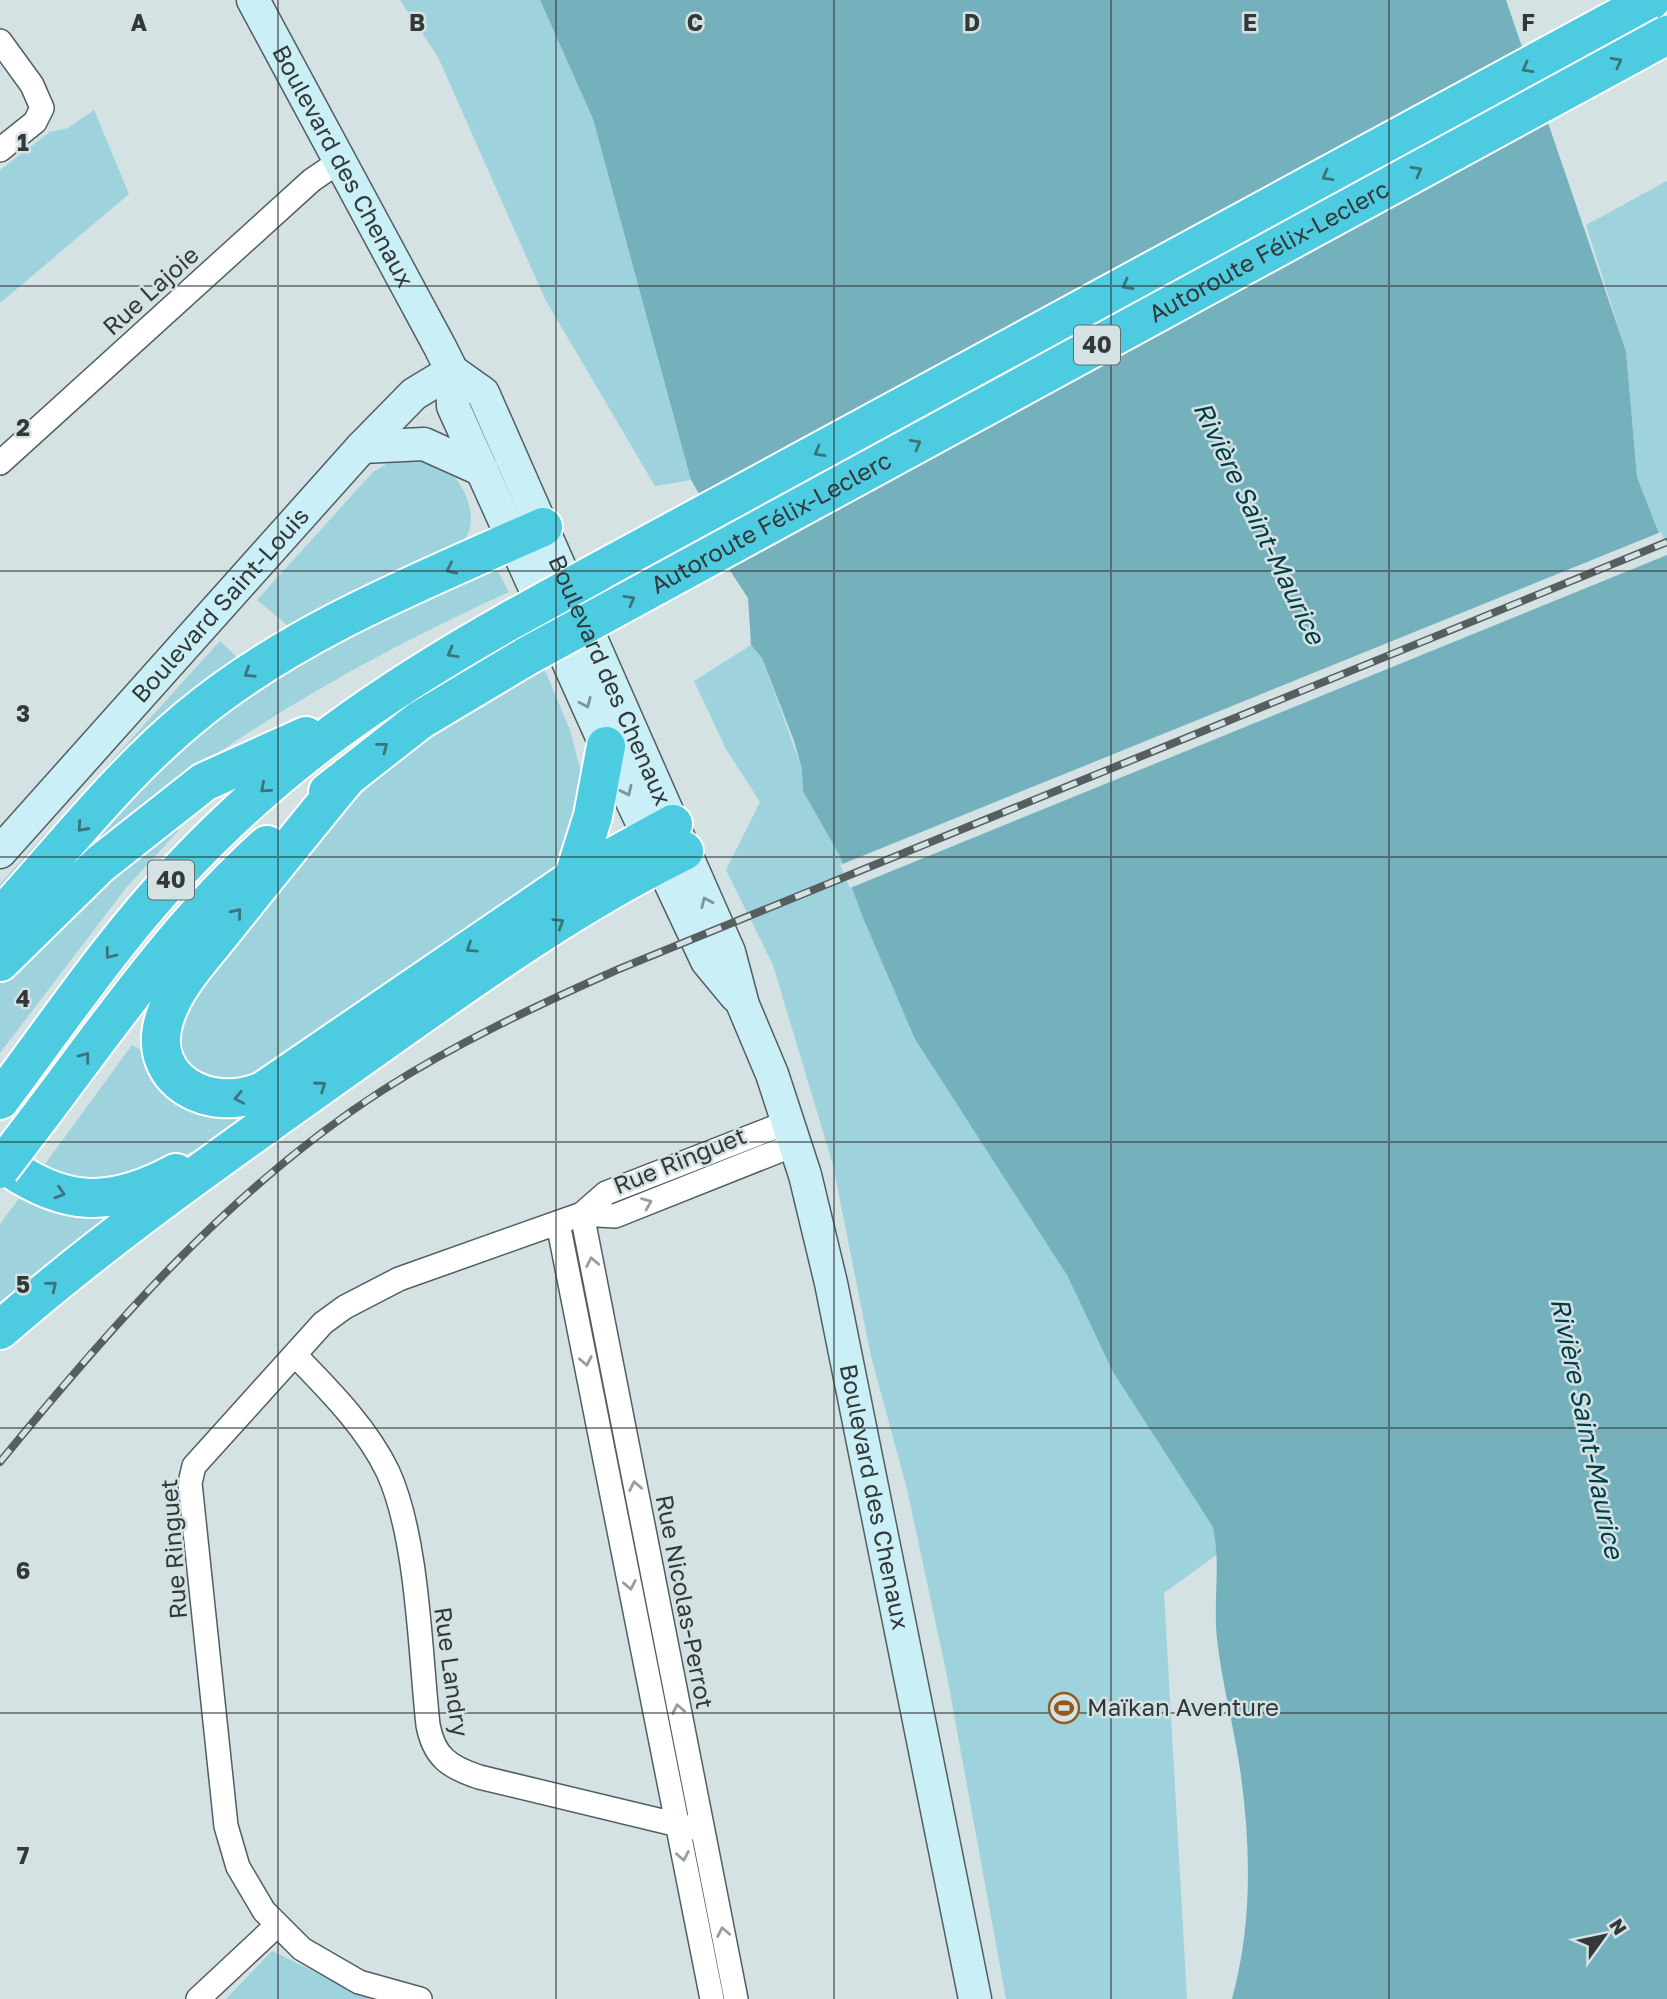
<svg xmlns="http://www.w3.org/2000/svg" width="1667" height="1999" viewBox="0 0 1667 1999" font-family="'Golos Text',sans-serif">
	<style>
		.green { fill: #9ed2dc }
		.water { fill: #74b1bc }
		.pier { fill: #d4e2e4 }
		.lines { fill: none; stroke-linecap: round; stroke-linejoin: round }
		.street-casing { stroke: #525e60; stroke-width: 26 }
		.secondary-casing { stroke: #525e60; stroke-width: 35 }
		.highway-casing { stroke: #fff; stroke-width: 42 }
		.street { stroke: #fff; stroke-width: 23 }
		.secondary { stroke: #caeff6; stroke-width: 32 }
		.highway { stroke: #4dcbe0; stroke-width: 38 }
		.rail-casing { stroke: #575e60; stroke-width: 8 }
		.rail { stroke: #d4e2e4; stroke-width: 5; stroke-dasharray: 16; stroke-linecap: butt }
		.highway-bridge-casing { stroke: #fff; stroke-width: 42; stroke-linecap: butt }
		.highway-bridge { stroke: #4dcbe0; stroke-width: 38 }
		.oneway { stroke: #3d737c }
		.oneway2 { stroke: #7e9498 }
		.oneway3 { stroke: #999c9c }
		.grid { fill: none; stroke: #333839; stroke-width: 2; stroke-opacity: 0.55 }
		.labels { text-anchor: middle; stroke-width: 5; stroke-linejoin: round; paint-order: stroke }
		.shield { fill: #d4e2e4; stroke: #636b6c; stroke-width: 2 }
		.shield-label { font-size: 23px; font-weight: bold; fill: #333839 }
		.street-label { font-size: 24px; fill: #333839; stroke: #d4e2e4 }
		.poi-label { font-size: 24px; fill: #333839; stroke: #d4e2e4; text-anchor: start }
		.water-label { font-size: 26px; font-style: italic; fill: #003c45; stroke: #d4e2e4 }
		.grid-label { font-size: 23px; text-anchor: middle; font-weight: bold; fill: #333839; stroke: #d4e2e4; stroke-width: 5; stroke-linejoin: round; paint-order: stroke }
	</style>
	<rect width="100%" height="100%" fill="#d4e2e4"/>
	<!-- green -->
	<path class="green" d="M 400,0 L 540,0 L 593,119 L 691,480 L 655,486 L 545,299 L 438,57 Z
		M 94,110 L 129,194 L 0,303 L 0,170 L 50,132 L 68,128 Z
		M 1667,181 L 1667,554 L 1637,477 L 1626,351 L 1586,225 Z
		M 413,456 C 424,460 441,464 449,471 C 467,488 479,520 464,541 L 292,629 L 257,600 L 373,472 L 391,461 Z
		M 495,566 L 509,592 C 389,647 273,709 168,790 C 126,823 87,860 47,895 L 124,795 L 266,676 Z
		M 220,641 L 241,661 L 0,895 L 0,884 Z
		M 751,645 L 762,658 L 802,769 L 1067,1275 L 1113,1372 L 1213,1527 L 1219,1553 L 1164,1593 L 1187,1999 L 1006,1999 L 947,1676 L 907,1489 L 871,1356 L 833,1165 L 773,965 L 726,870 L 760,802 L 726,749 L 694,681 Z
		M 544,668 L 570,730 L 581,772 L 586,772 L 562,859 L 552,873 L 243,1089 L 187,1074 L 179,1063 L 176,1018 C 245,931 309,835 396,763 C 441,726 493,698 544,668 Z
		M 173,825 L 179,830 L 126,888 L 0,1053 L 0,979 L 25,953 Z
		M 132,1045 L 255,1111 L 211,1143 L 129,1181 L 37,1175 Z
		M 21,1196 C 55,1210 81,1221 117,1213 L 0,1318 L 0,1224 Z
		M 272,1951 L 370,1999 L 226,1999 Z"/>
	<!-- water -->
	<path class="water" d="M 540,0 L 1506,0 L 1626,351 L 1637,477 L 1667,554 L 1667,1999 L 1232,1999 C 1252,1926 1251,1851 1241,1776 C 1235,1730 1222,1685 1217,1639 C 1213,1601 1221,1564 1213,1527 L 1113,1372 L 1067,1275 L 915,1039 L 864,920 L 840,856 L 803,791 L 802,769 L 794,741 L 762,658 L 751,645 L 748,598 L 727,566 L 708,509 L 691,480 L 593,119 Z"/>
	<!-- pier -->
	<path class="pier" d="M 1661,532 L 1667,546 L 1667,555 L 850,888 L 840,865 Z"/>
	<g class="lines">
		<!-- street casing -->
		<g class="street-casing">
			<path id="street" d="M 0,41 L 32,85 L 42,108 L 35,122 L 0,150
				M 0,463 L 312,180 L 340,161
				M 582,1214 L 736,1999
				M 582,1214 L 615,1216 L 796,1144
				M 558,1223 L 712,1999
				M 295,1355 C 329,1390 367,1428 388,1472 C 418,1538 420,1652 428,1725 C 434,1757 449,1767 479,1777 L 691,1828
				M 198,1999 L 276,1926
				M 420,1999 L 359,1982 L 302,1949 L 264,1911 L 238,1867 L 226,1826 L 190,1483 L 194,1466 L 323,1323 L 345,1307 L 399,1279 L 582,1214 L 606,1193 L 788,1122"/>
		</g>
		<!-- secondary casing -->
		<g class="secondary-casing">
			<g id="secondary">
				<path id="s1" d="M 253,0 L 440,347 L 452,371 L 453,406 L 606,746 L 707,961 L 736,996"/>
				<path id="s2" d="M 452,371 L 483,393 L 729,952 L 743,1005 L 772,1074 L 805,1175 L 831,1283 L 975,1999"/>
				<path d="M 362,447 L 424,444 L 482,470"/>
				<path id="s3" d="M 0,852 L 362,447 L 414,394 L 452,371"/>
			</g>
		</g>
		<!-- highway casing -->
		<g class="highway-casing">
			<path id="highway" d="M 598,572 L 1651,0
				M 348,776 C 308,825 269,873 230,922 C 207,952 175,983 164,1020 C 146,1081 210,1114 263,1091 L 573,879 L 673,824
				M 328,792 L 420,720 L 527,656
				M 573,879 L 593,816 L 606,746
				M 0,918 C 61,851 119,776 189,718 C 292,632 422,581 543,527
				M 0,962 L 100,864 L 204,782 L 306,736
				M 0,1100 C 58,1023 113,941 179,871 C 280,763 383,692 511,620
				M 44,1111 C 114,1018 180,923 267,845
				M 0,1161 C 62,1207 109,1209 176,1173
				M 0,1330 C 109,1235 228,1152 346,1068 C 455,991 564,910 684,851"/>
		</g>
		<!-- street -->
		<use href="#street" class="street"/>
		<!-- secondary -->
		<use href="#secondary" class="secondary"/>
		<!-- highway -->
		<use href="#highway" class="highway"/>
		<!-- rail casing -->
		<g class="rail-casing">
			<path id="rail" d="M 0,1462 C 113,1324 232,1187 383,1090 C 458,1042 538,1005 619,969 L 1667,542"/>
		</g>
		<!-- rail -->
		<use href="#rail" class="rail"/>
		<!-- highway-bridge casing -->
		<g class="highway-bridge-casing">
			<g id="highway-bridge">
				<path d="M 511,620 L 598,572"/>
				<path id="s4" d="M 527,656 L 1667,35"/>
				<path d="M 0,1169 L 44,1111"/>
			</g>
		</g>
		<!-- highway-bridge -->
		<use href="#highway-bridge" class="highway-bridge"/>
	</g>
	<!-- one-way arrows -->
	<defs><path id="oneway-chevron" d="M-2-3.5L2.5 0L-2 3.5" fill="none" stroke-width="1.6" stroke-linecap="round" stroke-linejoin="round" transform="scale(1.75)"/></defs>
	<g class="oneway">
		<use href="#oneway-chevron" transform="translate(1617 62) rotate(-29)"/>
		<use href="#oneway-chevron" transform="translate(1527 68) rotate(151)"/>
		<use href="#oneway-chevron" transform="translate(1417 171) rotate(-29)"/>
		<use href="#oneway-chevron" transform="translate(1327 176) rotate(151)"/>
		<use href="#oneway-chevron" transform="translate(1127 285) rotate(151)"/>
		<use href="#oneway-chevron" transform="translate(916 444) rotate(-29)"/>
		<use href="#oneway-chevron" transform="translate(819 452) rotate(151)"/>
		<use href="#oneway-chevron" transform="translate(451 569) rotate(155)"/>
		<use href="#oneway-chevron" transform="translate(630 600) rotate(-29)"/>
		<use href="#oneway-chevron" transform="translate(452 653) rotate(151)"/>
		<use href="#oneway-chevron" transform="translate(249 673) rotate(147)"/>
		<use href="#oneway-chevron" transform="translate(383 747) rotate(-38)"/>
		<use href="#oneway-chevron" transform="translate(265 788) rotate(139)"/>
		<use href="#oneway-chevron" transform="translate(82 827) rotate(132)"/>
		<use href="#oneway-chevron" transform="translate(237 913) rotate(-51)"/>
		<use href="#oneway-chevron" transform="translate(559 923) rotate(-32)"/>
		<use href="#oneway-chevron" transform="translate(471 948) rotate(146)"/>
		<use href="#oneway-chevron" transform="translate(110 954) rotate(127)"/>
		<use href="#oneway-chevron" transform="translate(85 1057) rotate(-53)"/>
		<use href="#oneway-chevron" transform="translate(321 1086) rotate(-35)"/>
		<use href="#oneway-chevron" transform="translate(239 1098) rotate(169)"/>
		<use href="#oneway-chevron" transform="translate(60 1193) rotate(17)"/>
		<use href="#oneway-chevron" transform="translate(52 1286) rotate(-39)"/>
	</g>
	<g class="oneway2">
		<use href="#oneway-chevron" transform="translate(586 703) rotate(66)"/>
		<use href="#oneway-chevron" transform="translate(627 791) rotate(65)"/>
		<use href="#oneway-chevron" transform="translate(706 902) rotate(-114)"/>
	</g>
	<g class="oneway3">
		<use href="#oneway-chevron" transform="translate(647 1203) rotate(-22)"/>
		<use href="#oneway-chevron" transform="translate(592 1262) rotate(-101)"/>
		<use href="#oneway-chevron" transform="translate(586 1361) rotate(79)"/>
		<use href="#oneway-chevron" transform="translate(635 1486) rotate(-101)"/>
		<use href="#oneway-chevron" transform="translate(630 1585) rotate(79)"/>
		<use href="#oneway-chevron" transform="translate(678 1709) rotate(-101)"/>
		<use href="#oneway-chevron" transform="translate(683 1856) rotate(79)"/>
		<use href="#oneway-chevron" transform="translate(723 1932) rotate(-101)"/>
	</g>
	<!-- grid -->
	<path class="grid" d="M 278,0 L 278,1999M 556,0 L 556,1999M 834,0 L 834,1999M 1111,0 L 1111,1999M 1389,0 L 1389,1999M 0,286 L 1667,286M 0,571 L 1667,571M 0,857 L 1667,857M 0,1142 L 1667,1142M 0,1428 L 1667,1428M 0,1713 L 1667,1713"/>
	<!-- icons -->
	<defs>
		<g id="stadium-ring" transform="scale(1.575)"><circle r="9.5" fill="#d4e2e4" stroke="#95581a" stroke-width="1.5"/><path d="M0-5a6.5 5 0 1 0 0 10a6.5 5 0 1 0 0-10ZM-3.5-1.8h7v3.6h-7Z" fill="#95581a"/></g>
	</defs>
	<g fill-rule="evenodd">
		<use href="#stadium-ring" x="1064" y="1708"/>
	</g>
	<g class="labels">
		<!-- shield labels -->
		<g class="shield">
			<rect x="1074" y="325.5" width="46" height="39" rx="5"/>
			<rect x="148" y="860.5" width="46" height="39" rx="5"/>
		</g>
		<g class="shield-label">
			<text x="1097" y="353">40</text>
			<text x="171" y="888">40</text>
		</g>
		<!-- street labels -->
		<g class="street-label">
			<text dy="8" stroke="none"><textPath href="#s1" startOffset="189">Boulevard des Chenaux</textPath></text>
			<text dy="8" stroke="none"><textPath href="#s4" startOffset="845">Autoroute Félix-Leclerc</textPath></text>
			<text transform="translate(151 291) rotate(-42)" y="8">Rue Lajoie</text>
			<text dy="8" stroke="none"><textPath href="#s4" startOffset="278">Autoroute Félix-Leclerc</textPath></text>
			<text dy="8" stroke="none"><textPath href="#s3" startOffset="331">Boulevard Saint-Louis</textPath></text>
			<text dy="8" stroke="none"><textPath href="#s2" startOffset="352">Boulevard des Chenaux</textPath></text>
			<text transform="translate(680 1161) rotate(-22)" y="8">Rue Ringuet</text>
			<text dy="8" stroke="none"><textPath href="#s2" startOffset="1214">Boulevard des Chenaux</textPath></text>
			<text transform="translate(174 1549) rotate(-94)" y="8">Rue Ringuet</text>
			<text transform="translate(684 1602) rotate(79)" y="8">Rue Nicolas-Perrot</text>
			<text transform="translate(451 1672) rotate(82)" y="8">Rue Landry</text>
		</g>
		<!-- poi labels -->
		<g class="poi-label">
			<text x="1087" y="1716">Maïkan Aventure</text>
		</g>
		<!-- water labels -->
		<g class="water-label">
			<text transform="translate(1259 523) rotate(64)" y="9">Rivière Saint-Maurice</text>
			<text transform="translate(1587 1428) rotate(78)" y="9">Rivière Saint-Maurice</text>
		</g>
	</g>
	<g class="grid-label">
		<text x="139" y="31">A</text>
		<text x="417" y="31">B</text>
		<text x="695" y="31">C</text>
		<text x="972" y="31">D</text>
		<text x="1250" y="31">E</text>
		<text x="1528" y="31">F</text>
		<text x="23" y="151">1</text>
		<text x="23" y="436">2</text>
		<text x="23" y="722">3</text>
		<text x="23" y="1007">4</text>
		<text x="23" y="1293">5</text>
		<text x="23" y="1579">6</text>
		<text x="23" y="1864">7</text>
	</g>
	<!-- north arrow -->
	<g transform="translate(1604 1936) rotate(57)" stroke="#d4e2e4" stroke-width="5" paint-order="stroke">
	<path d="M0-5L12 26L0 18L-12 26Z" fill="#333839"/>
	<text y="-10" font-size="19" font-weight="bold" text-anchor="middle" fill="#333839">N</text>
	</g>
</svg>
